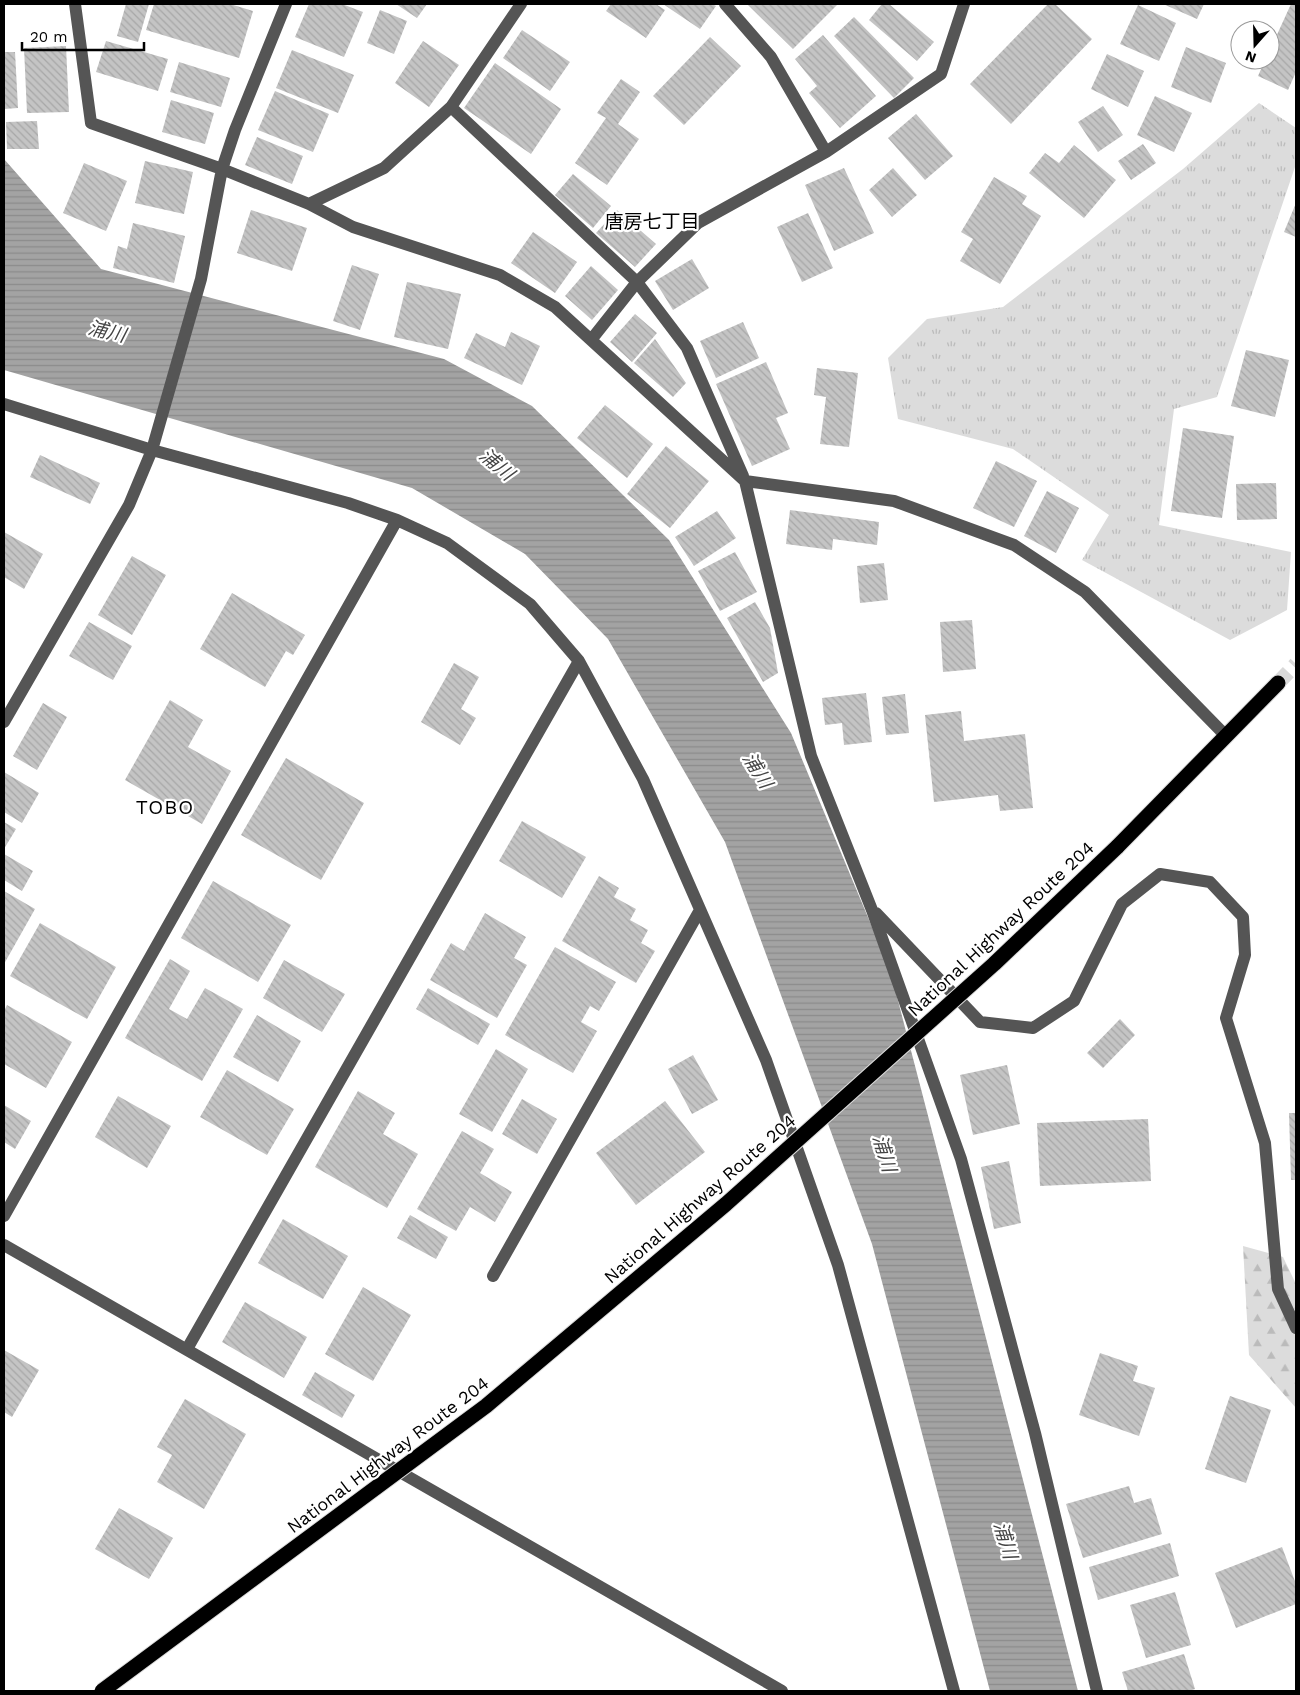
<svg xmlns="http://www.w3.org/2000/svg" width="1300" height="1695" viewBox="0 0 1300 1695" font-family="'Work Sans','Noto Sans JP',sans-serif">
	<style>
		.grass { fill: url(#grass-tufts) }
		.forest { fill: url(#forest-firs) }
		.water { fill: url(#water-rules) }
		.building { fill: url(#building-back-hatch) }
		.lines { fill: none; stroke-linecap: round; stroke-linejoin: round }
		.highway-tunnel { stroke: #d9d9d9; stroke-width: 15; stroke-dasharray: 15 8; stroke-linecap: butt }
		.highway-casing { stroke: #dbdbdb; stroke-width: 17 }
		.minor { stroke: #555; stroke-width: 12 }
		.highway { stroke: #000; stroke-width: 15 }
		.highway-bridge-casing { stroke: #dbdbdb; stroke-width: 17; stroke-linecap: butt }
		.highway-bridge { stroke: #000; stroke-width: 15 }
		.labels { text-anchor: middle; stroke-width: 4.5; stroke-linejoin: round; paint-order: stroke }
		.street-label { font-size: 18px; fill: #000; stroke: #fff }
		.neighbourhood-label { font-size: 19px; fill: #000; stroke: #fff }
		.water-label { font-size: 19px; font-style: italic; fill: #444; stroke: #fff }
		.quarter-label { font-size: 20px; letter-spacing: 1px; fill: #000; stroke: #fff }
	</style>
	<defs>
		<pattern id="grass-tufts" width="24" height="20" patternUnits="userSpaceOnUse" patternTransform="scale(1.25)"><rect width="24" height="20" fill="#dcdcdc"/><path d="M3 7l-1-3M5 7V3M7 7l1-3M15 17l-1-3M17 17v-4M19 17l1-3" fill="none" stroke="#bbb"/></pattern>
		<pattern id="forest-firs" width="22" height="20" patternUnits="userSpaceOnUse" patternTransform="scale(1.25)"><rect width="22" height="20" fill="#dcdcdc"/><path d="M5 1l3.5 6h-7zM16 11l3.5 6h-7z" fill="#bbb"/></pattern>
		<pattern id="water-rules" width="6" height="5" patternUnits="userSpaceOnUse" patternTransform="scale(1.25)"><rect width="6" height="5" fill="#a3a3a3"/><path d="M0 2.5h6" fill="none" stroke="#8b8b8b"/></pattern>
		<pattern id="building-back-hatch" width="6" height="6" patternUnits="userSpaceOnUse" patternTransform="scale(1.25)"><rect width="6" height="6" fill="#c4c4c4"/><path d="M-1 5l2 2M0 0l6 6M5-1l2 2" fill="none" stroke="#a7a7a7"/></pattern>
	</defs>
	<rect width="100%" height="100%" fill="#fff"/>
	<!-- grass -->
	<path class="grass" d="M 1259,103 L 1296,128 L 1296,164 L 1217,397 L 1174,409 L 1159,525 L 1291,552 L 1287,610 L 1230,640 L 1082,560 L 1109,515 L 1013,449 L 898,419 L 888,358 L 927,319 L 1003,307 L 1183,169 Z"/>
	<!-- forest -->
	<path class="forest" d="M 1243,1246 L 1283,1257 L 1296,1284 L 1296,1408 L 1249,1355 Z"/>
	<!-- water -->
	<path class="water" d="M 4,159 L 101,269 L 444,359 L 532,406 L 669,540 L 791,733 L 890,970 L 1078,1691 L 990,1691 L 872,1244 L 725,842 L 608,639 L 525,554 L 412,488 L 4,370 Z"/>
	<!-- building -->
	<path class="building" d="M 126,4 L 149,4 L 138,42 L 117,36 Z
		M 154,4 L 230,4 L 253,11 L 239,58 L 146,30 Z
		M 309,4 L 342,4 L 363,12 L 344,57 L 295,37 Z
		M 396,4 L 427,4 L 417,18 Z
		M 611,4 L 656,4 L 665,10 L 646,38 L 606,11 Z
		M 663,4 L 712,4 L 716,6 L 700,29 Z
		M 749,4 L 838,4 L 793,49 L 748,5 Z
		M 882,4 L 889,4 L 934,42 L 917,61 L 869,20 Z
		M 1048,4 L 1055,4 L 1092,39 L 1011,124 L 970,84 Z
		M 1163,4 L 1204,4 L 1197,19 Z
		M 1291,4 L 1296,5 L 1296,72 L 1288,90 L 1258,76 L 1265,60 L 1270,60 L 1270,50 Z
		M 1138,5 L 1176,23 L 1159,61 L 1120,44 Z
		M 380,10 L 407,21 L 394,54 L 367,43 Z
		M 854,17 L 914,78 L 894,98 L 834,36 Z
		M 522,30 L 570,62 L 550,91 L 503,58 Z
		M 823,35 L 876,96 L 840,128 L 809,93 L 817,86 L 795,59 Z
		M 710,37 L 741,66 L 684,125 L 653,96 Z
		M 106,41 L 168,59 L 158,91 L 96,72 Z
		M 423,41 L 459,65 L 429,107 L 395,83 Z
		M 66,46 L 69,112 L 27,113 L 24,48 Z
		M 1186,47 L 1226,63 L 1211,103 L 1171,87 Z
		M 292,50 L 354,75 L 338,113 L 276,88 Z
		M 4,52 L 15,52 L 18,108 L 4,109 Z
		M 1107,54 L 1144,71 L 1128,107 L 1091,89 Z
		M 179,62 L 230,78 L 221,107 L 170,92 Z
		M 495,63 L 561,109 L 531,154 L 464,108 Z
		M 621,79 L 640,92 L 618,124 L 639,139 L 607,185 L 575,163 L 606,118 L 597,113 Z
		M 275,91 L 329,114 L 313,152 L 258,130 Z
		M 1155,96 L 1192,113 L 1174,152 L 1137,135 Z
		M 171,100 L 214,113 L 205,144 L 162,132 Z
		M 1103,106 L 1123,135 L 1098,152 L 1078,122 Z
		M 916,114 L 953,156 L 925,180 L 888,138 Z
		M 37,121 L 39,149 L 7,149 L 6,122 Z
		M 257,137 L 303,156 L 292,184 L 245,165 Z
		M 1143,144 L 1156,163 L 1131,180 L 1118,161 Z
		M 1074,145 L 1116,180 L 1084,218 L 1029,173 L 1045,153 L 1059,163 Z
		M 145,161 L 193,172 L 184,214 L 135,203 Z
		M 84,163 L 127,181 L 106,231 L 63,213 Z
		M 844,168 L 874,233 L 834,251 L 805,185 Z
		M 893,168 L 917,195 L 892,217 L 869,190 Z
		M 573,174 L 611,206 L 593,228 L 555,195 Z
		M 994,177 L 1027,196 L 1022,204 L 1041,216 L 1000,284 L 960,261 L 973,239 L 961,232 Z
		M 1296,203 L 1296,237 L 1284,232 Z
		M 251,210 L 307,228 L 292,271 L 237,253 Z
		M 617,210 L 656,244 L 635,267 L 596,233 Z
		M 808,213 L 833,268 L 802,282 L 777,227 Z
		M 133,223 L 185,236 L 174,283 L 113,268 L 118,246 L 127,249 Z
		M 533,232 L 577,262 L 555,293 L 511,263 Z
		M 692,259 L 709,288 L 673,310 L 655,281 Z
		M 352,265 L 379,274 L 360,330 L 333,321 Z
		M 591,266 L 618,290 L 592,320 L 565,296 Z
		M 407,282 L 461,294 L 448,349 L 394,337 Z
		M 635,314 L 657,333 L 632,362 L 610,342 Z
		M 743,322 L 759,358 L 716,378 L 700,341 Z
		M 511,332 L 540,346 L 522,385 L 464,358 L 476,333 L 505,347 Z
		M 655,339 L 686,383 L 673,397 L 634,363 Z
		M 1246,350 L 1289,360 L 1275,417 L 1231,406 Z
		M 766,362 L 788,413 L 776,418 L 790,449 L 752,466 L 716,384 Z
		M 817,368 L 858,373 L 849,447 L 820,444 L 826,397 L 814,395 Z
		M 605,405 L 653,444 L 627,478 L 577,438 Z
		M 1183,428 L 1234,436 L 1222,518 L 1171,511 Z
		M 666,446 L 709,481 L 670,528 L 627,494 Z
		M 40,455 L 100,483 L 90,504 L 30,477 Z
		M 996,461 L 1037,481 L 1014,527 L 973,508 Z
		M 1276,483 L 1277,519 L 1237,520 L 1236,484 Z
		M 1047,491 L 1079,508 L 1056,553 L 1024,536 Z
		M 790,510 L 879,522 L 877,545 L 833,539 L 832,550 L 786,544 Z
		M 717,511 L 736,538 L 694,566 L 675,537 Z
		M 4,532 L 43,554 L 24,589 L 4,577 Z
		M 735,552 L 757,592 L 720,611 L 698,571 Z
		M 132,556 L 166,575 L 132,635 L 98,615 Z
		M 884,563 L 888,600 L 860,603 L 857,566 Z
		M 232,593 L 305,635 L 293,655 L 286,651 L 265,687 L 200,649 Z
		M 755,602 L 770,628 L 778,673 L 763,682 L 727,618 Z
		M 972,620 L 976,669 L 943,672 L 940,622 Z
		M 89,622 L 132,646 L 113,680 L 69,656 Z
		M 454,663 L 479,677 L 461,709 L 476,718 L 460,745 L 421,722 Z
		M 866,693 L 872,742 L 844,745 L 842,723 L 825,725 L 822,698 Z
		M 905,694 L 909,733 L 886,735 L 882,697 Z
		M 170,700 L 203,720 L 188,747 L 231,771 L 202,824 L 125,780 Z
		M 43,703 L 67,717 L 37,770 L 13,756 Z
		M 961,711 L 964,741 L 1025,734 L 1033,808 L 1000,811 L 998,795 L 934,802 L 925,715 Z
		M 286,758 L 364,803 L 321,880 L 241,835 Z
		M 4,772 L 39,793 L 22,823 L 4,812 Z
		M 522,821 L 586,857 L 562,898 L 499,861 Z
		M 4,822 L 16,829 L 4,849 Z
		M 4,854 L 33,871 L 22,891 L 4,880 Z
		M 599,876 L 619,888 L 614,897 L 636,909 L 630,920 L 648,930 L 641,943 L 655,951 L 636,983 L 562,941 Z
		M 213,881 L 291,925 L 258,982 L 181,938 Z
		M 4,891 L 35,909 L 4,964 Z
		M 485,913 L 526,937 L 514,958 L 527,965 L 497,1018 L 430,980 L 451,943 L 464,951 Z
		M 40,923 L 116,967 L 87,1019 L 10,976 Z
		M 555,947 L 616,982 L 599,1011 L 590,1006 L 581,1022 L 597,1031 L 573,1073 L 505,1035 Z
		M 170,959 L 190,971 L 169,1009 L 187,1019 L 205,988 L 243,1009 L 202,1081 L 125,1038 Z
		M 284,960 L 345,994 L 322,1032 L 263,998 Z
		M 428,988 L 490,1024 L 478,1045 L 416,1009 Z
		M 7,1005 L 72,1042 L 46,1088 L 4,1064 L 4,1011 Z
		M 257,1015 L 301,1041 L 278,1082 L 233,1057 Z
		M 1120,1019 L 1135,1035 L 1103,1068 L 1087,1053 Z
		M 496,1049 L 528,1069 L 492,1132 L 459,1114 Z
		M 693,1055 L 718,1100 L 692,1114 L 668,1069 Z
		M 1007,1065 L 1020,1124 L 973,1135 L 960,1075 Z
		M 227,1070 L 294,1109 L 267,1155 L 200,1117 Z
		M 358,1091 L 395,1113 L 383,1134 L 418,1154 L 387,1208 L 315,1167 Z
		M 118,1096 L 171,1126 L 147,1168 L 95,1137 Z
		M 522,1099 L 557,1119 L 537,1154 L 502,1134 Z
		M 665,1101 L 705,1152 L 636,1205 L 596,1153 Z
		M 4,1105 L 31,1121 L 15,1149 L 4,1142 Z
		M 1289,1113 L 1296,1113 L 1296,1180 L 1291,1180 Z
		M 1148,1119 L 1151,1181 L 1040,1186 L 1037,1123 Z
		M 462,1131 L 494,1149 L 480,1173 L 512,1192 L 495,1222 L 470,1207 L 456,1231 L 417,1209 Z
		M 1009,1161 L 1021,1223 L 994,1229 L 981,1167 Z
		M 410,1215 L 448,1237 L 436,1259 L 397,1238 Z
		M 283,1219 L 348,1256 L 323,1299 L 258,1263 Z
		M 363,1287 L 411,1315 L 373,1381 L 325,1354 Z
		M 245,1302 L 307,1337 L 284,1378 L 222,1342 Z
		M 4,1350 L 39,1370 L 12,1417 L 4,1412 Z
		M 1100,1353 L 1138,1366 L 1133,1381 L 1155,1388 L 1139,1436 L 1079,1415 Z
		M 315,1372 L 355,1395 L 342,1418 L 302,1395 Z
		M 1230,1396 L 1271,1410 L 1246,1483 L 1205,1469 Z
		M 185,1399 L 246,1434 L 204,1509 L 157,1482 L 172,1455 L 157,1447 Z
		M 1129,1486 L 1134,1503 L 1151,1498 L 1162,1534 L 1083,1558 L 1066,1504 Z
		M 119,1508 L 173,1538 L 149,1579 L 95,1549 Z
		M 1170,1543 L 1179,1576 L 1098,1600 L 1089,1567 Z
		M 1282,1547 L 1296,1584 L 1296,1604 L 1236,1628 L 1215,1573 Z
		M 1175,1592 L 1191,1645 L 1146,1658 L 1130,1605 Z
		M 1184,1654 L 1195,1689 L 1189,1691 L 1128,1691 L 1122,1672 Z"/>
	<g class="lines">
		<!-- highway-tunnel -->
		<path class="highway-tunnel" d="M 1278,683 L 1296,664"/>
		<!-- highway casing -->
		<g class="highway-casing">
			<path id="highway" d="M 1117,847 L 1278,683"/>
		</g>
		<!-- minor -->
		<path class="minor" d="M 75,4 L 91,123 L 222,169 L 309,204 L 353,227 L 500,275 L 555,307 L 745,481
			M 725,4 L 771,57 L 826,152 L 941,74 L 964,4
			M 451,107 L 637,282 L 687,348 L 743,476
			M 309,204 L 384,168 L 451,107 L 521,4
			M 591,340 L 637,282 L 698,223 L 826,152
			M 4,404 L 152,450 L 348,503 L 397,520 L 447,543 L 530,604 L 579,661 L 643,779 L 766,1060 L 838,1265 L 954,1691
			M 4,722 L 129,505 L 152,450 L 201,279 L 222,169 L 235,130 L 286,4
			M 876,913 L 980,1022 L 1033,1028 L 1074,1001 L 1122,904 L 1160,874 L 1210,882 L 1243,917 L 1245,955 L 1226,1018 L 1265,1143 L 1278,1289 L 1296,1328
			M 4,1216 L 397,520
			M 4,1245 L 782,1691
			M 493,1276 L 700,910
			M 187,1349 L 579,661
			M 1097,1691 L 1035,1433 L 961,1159 L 872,910 L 811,756 L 745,481 L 894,501 L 1014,545 L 1085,592 L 1226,736"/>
		<!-- highway -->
		<use href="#highway" class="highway"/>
		<!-- highway-bridge casing -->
		<g class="highway-bridge-casing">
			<path id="highway-bridge" d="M 102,1691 L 486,1406 L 726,1204 L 994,964 L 1117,847"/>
		</g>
		<!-- highway-bridge -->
		<use href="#highway-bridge" class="highway-bridge"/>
	</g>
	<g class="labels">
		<!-- street labels -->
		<g class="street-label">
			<text transform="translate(1001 929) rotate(-43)" y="6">National Highway Route 204</text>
			<text transform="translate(700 1199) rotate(-41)" y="6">National Highway Route 204</text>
			<text transform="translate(388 1455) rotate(-37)" y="6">National Highway Route 204</text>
		</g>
		<!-- neighbourhood labels -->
		<g class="neighbourhood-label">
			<text x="652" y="228">唐房七丁目</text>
		</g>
		<!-- water labels -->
		<g class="water-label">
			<text transform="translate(107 331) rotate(13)" y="7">浦川</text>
			<text transform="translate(497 464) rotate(40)" y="7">浦川</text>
			<text transform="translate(758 770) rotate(58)" y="7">浦川</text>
			<text transform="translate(885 1153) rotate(73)" y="7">浦川</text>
			<text transform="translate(1006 1540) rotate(73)" y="7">浦川</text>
		</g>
		<!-- quarter labels -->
		<g class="quarter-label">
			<text x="165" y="814">TOBO</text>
		</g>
	</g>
	<!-- border -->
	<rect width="1300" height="1695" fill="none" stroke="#000000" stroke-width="10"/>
	<!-- north arrow -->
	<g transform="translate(1255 45) rotate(200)"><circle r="24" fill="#ffffff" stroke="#999999"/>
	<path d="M0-4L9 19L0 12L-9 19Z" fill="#000000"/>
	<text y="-8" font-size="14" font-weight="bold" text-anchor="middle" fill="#000000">N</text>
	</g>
	<!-- scale -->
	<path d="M22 42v8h122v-8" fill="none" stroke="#000000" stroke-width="2.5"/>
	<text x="30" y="42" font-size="15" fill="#000000" stroke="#ffffff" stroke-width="4" paint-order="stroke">20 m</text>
</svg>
